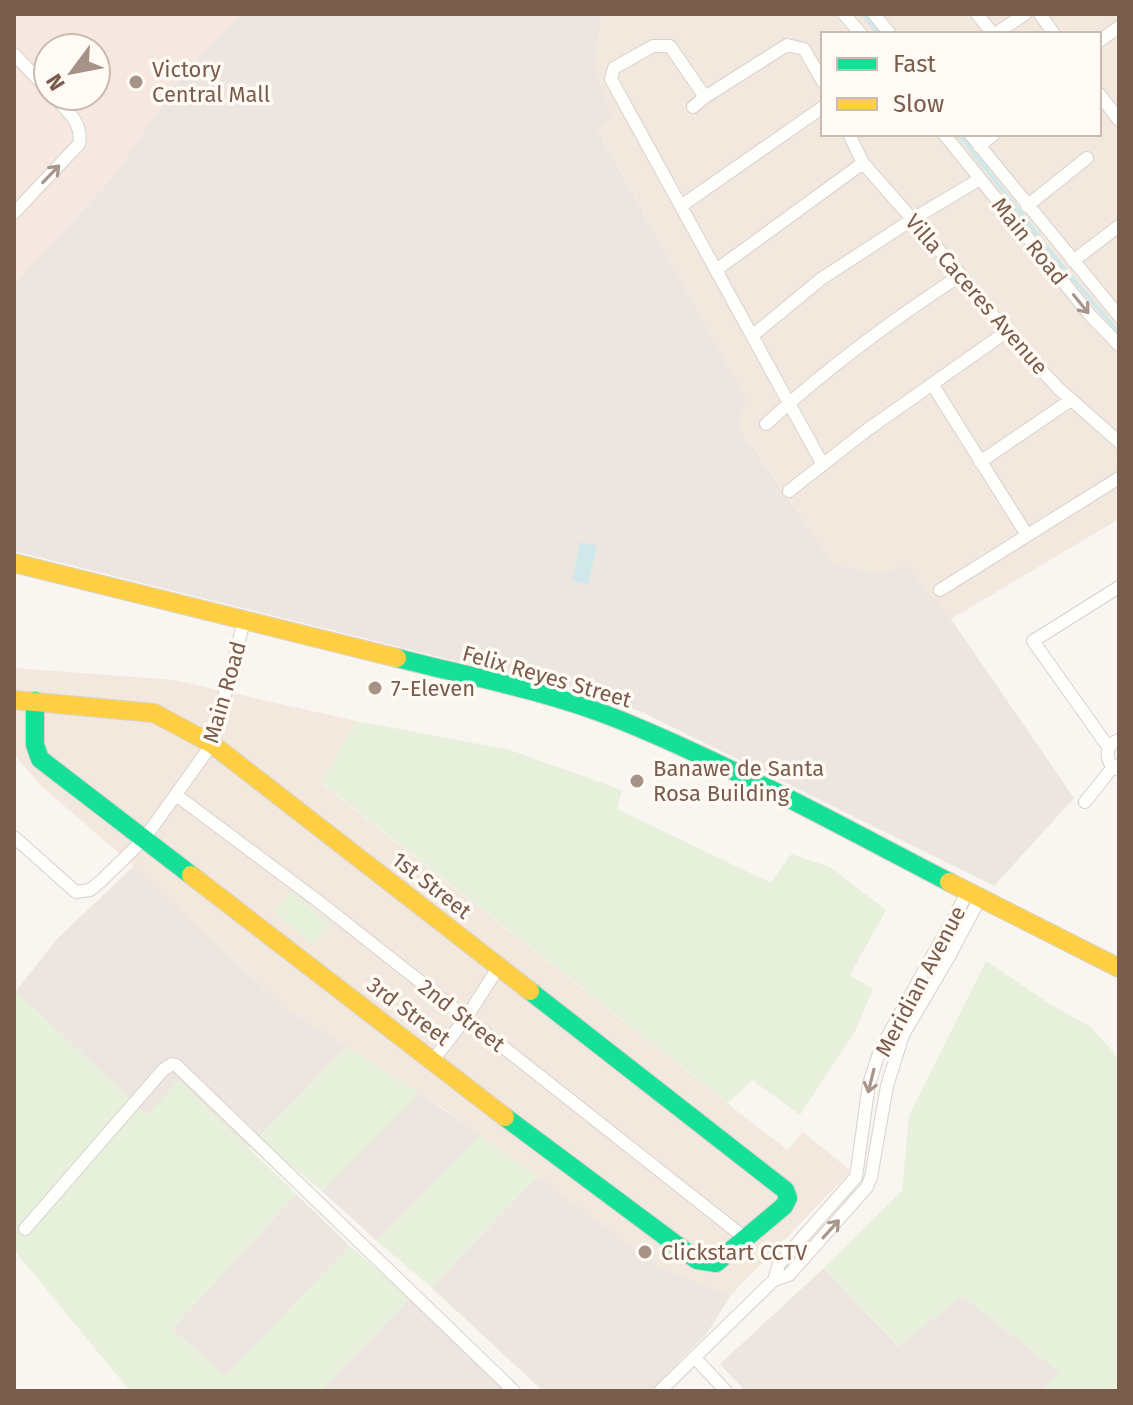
<svg xmlns="http://www.w3.org/2000/svg" width="1133" height="1405" viewBox="0 0 1133 1405" font-family="'Fira Sans',sans-serif">
	<style>
		.residential { fill: #f2e8de; fill-rule: evenodd }
		.commercial { fill: #f6e8e1; fill-rule: evenodd }
		.industrial { fill: #ede5e0 }
		.green { fill: #e7f0db }
		.water { fill: #d0e8ea }
		.lines { fill: none; stroke-linecap: round; stroke-linejoin: round }
		.stream { stroke: #d0e8ea; stroke-width: 4 }
		.street-casing { stroke: #d7d1cb; stroke-width: 14 }
		.fast-casing { stroke: #d9d2cb; stroke-width: 20 }
		.slow-casing { stroke: #d9d2cb; stroke-width: 20 }
		.street { stroke: #fefefd; stroke-width: 12 }
		.fast { stroke: #16e098; stroke-width: 18 }
		.slow { stroke: #ffcf43; stroke-width: 18 }
		.oneway { stroke: #a8958b }
		.poi-dot { fill: #a69286; stroke: #fffaf3; stroke-width: 3 }
		.labels { text-anchor: middle; stroke-width: 7; stroke-linejoin: round; paint-order: stroke }
		.poi-label { font-size: 22px; fill: #7a5c4d; stroke: #fffaf3; text-anchor: start }
		.street-label { font-size: 22px; fill: #7a5c4d; stroke: #fffaf3 }
	</style>
	<rect width="100%" height="100%" fill="#f9f5f0"/>
	<!-- residential -->
	<path class="residential" d="M 601,14 L 1119,14 L 1119,519 L 951,619 L 906,565 L 880,573 L 834,565 L 739,426 L 746,398 L 598,129 L 595,65 ZM 823,34 L 1099,34 L 1099,134 L 823,134 Z
		M 14,668 L 174,680 L 357,721 L 321,783 L 787,1150 L 803,1132 L 851,1171 L 730,1296 L 660,1268 L 443,1108 L 282,1006 L 134,866 L 40,785 L 14,754 Z"/>
	<!-- commercial -->
	<path class="commercial" d="M 14,14 L 243,14 L 186,69 L 116,174 L 14,285 ZM 48,48 L 96,48 L 96,96 L 48,96 Z"/>
	<!-- industrial -->
	<path class="industrial" d="M 243,14 L 601,14 L 595,65 L 611,118 L 598,130 L 746,398 L 739,427 L 834,565 L 880,573 L 906,565 L 951,619 L 1074,798 L 994,886 L 640,711 L 568,689 L 14,551 L 14,285 L 116,174 L 186,69 Z
		M 134,866 L 282,1006 L 347,1047 L 248,1148 L 179,1081 L 147,1116 L 16,991 L 57,939 Z
		M 420,1093 L 480,1135 L 377,1241 L 322,1191 Z
		M 537,1177 L 659,1267 L 730,1296 L 708,1332 L 651,1391 L 543,1391 L 431,1287 Z
		M 296,1194 L 350,1246 L 225,1376 L 172,1329 Z
		M 824,1268 L 898,1346 L 962,1296 L 1060,1372 L 1041,1391 L 745,1391 L 720,1364 Z
		M 410,1298 L 509,1391 L 321,1391 Z"/>
	<!-- green -->
	<path class="green" d="M 357,721 L 510,750 L 622,790 L 617,809 L 771,883 L 791,854 L 830,867 L 886,910 L 850,975 L 873,989 L 855,1031 L 800,1115 L 752,1080 L 728,1103 L 321,782 Z
		M 291,891 L 330,924 L 313,945 L 274,912 Z
		M 986,961 L 1047,1002 L 1092,1028 L 1119,1059 L 1119,1391 L 1041,1391 L 1060,1372 L 962,1296 L 899,1346 L 824,1268 L 902,1191 L 909,1116 Z
		M 16,991 L 147,1115 L 179,1080 L 296,1194 L 172,1329 L 225,1376 L 350,1246 L 410,1298 L 321,1391 L 130,1391 L 14,1250 L 14,994 Z
		M 347,1047 L 420,1093 L 322,1191 L 258,1138 Z
		M 480,1135 L 537,1177 L 431,1287 L 377,1241 Z"/>
	<!-- water -->
	<path class="water" d="M 580,542 L 597,546 L 588,584 L 572,581 Z"/>
	<g class="lines">
		<!-- stream -->
		<path class="stream" d="M 863,14 L 879,34
			M 959,134 L 1053,255 L 1119,333"/>
		<!-- street casing -->
		<g class="street-casing">
			<path id="street" d="M 844,14 L 861,34
				M 874,14 L 890,34
				M 977,14 L 993,34
				M 1040,14 L 1054,34
				M 995,34 L 1025,14
				M 1099,41 L 1119,27
				M 14,54 L 48,90
				M 1099,94 L 1119,120
				M 705,97 L 670,46 L 653,46 L 614,68 L 611,79 L 823,465
				M 693,107 L 705,97 L 787,45 L 804,49 L 823,82
				M 849,134 L 863,163 L 961,275 L 1006,332 L 1058,388 L 1119,442
				M 944,134 L 1090,315 L 1119,345
				M 970,134 L 1119,316
				M 979,146 L 994,134
				M 681,206 L 823,107
				M 1027,206 L 1087,158
				M 14,213 L 79,144 C 83,122 67,111 53,96
				M 1073,261 L 1119,226
				M 716,270 L 863,163
				M 752,336 L 821,279 L 913,219 L 980,179
				M 932,384 L 1027,535
				M 766,424 C 827,368 892,320 961,275
				M 980,462 L 1071,400
				M 789,491 L 867,430 L 1006,332
				M 940,590 L 1119,478
				M 1109,748 L 1033,641 L 1119,587
				M 1119,770 L 1110,763 C 1105,753 1108,744 1119,740
				M 176,795 L 318,901 L 745,1238
				M 1085,802 L 1113,767
				M 14,837 L 76,892 L 90,890 L 101,881 L 144,839 L 212,744 L 244,621
				M 433,1060 L 466,1018 L 498,968
				M 25,1229 L 163,1070 L 172,1064 L 176,1065 L 514,1391
				M 774,1280 L 779,1264 L 856,1177 L 869,1084 L 880,1050 L 969,890
				M 695,1358 L 726,1391
				M 660,1391 L 774,1280 L 789,1275 L 867,1187 L 871,1177 L 887,1086 L 903,1035 L 950,955 L 981,896"/>
		</g>
		<!-- fast casing -->
		<g class="fast-casing">
			<path id="fast" d="M 397,658 C 471,677 549,691 620,720 C 733,766 841,826 949,882
				M 35,701 L 35,745 L 40,759 L 191,875
				M 505,1117 L 697,1260 L 716,1263 L 784,1206 L 788,1198 L 785,1190 L 530,991"/>
		</g>
		<!-- slow casing -->
		<g class="slow-casing">
			<path id="slow" d="M 14,563 L 397,658
				M 14,700 L 154,713 L 212,744 L 530,991
				M 191,875 L 505,1117
				M 949,882 L 1119,968"/>
		</g>
		<!-- street -->
		<use href="#street" class="street"/>
		<!-- fast -->
		<use href="#fast" class="fast"/>
		<!-- slow -->
		<use href="#slow" class="slow"/>
	</g>
	<!-- one-way arrows -->
	<defs><path id="oneway-shaft" d="M-6 0H5M1.5-3L5.5 0L1.5 3" fill="none" stroke-width="1.6" stroke-linecap="round" stroke-linejoin="round" transform="scale(2)"/></defs>
	<g class="oneway">
		<use href="#oneway-shaft" transform="translate(51 174) rotate(-46)"/>
		<use href="#oneway-shaft" transform="translate(1081 304) rotate(51)"/>
		<use href="#oneway-shaft" transform="translate(871 1081) rotate(104)"/>
		<use href="#oneway-shaft" transform="translate(831 1229) rotate(-48)"/>
	</g>
	<!-- markers -->
	<g class="poi-dot">
		<circle cx="136" cy="82" r="8"/>
		<circle cx="375" cy="688" r="8"/>
		<circle cx="637" cy="781" r="8"/>
		<circle cx="645" cy="1252" r="8"/>
	</g>
	<g class="labels">
		<!-- poi labels -->
		<g class="poi-label">
			<text x="152" y="77">Victory<tspan x="152" dy="25">Central Mall</tspan></text>
			<text x="391" y="696">7-Eleven</text>
			<text x="653" y="776">Banawe de Santa<tspan x="653" dy="25">Rosa Building</tspan></text>
			<text x="661" y="1260">Clickstart CCTV</text>
		</g>
		<!-- street labels -->
		<g class="street-label">
			<text transform="translate(1030 241) rotate(51)" y="8">Main Road</text>
			<text transform="translate(977 294) rotate(49)" y="8">Villa Caceres Avenue</text>
			<text transform="translate(547 676) rotate(16)" y="8">Felix Reyes Street</text>
			<text transform="translate(224 692) rotate(-74)" y="8">Main Road</text>
			<text transform="translate(432 885) rotate(38)" y="8">1st Street</text>
			<text transform="translate(920 981) rotate(-62)" y="8">Meridian Avenue</text>
			<text transform="translate(409 1011) rotate(37)" y="8">3rd Street</text>
			<text transform="translate(462 1015) rotate(38)" y="8">2nd Street</text>
		</g>
	</g>
	<!-- border -->
	<rect width="1133" height="1405" fill="none" stroke="#7a5c4d" stroke-width="32"/>
	<!-- legend -->
	<rect x="821" y="32" width="280" height="104" fill="#fffaf3" stroke="#cabbb1" stroke-width="2"/>
	<rect x="837" y="58" width="40" height="12" fill="#16e098" stroke="#cabbb1" stroke-width="2"/>
	<text x="893" y="72" font-size="24" fill="#7a5c4d">Fast</text>
	<rect x="837" y="98" width="40" height="12" fill="#ffcf43" stroke="#cabbb1" stroke-width="2"/>
	<text x="893" y="112" font-size="24" fill="#7a5c4d">Slow</text>
	<!-- north arrow -->
	<g transform="translate(72 72) rotate(238)"><circle r="38" fill="#fffaf3" stroke="#cabbb1" stroke-width="2"/>
	<path d="M0-6L14 30L0 20L-14 30Z" fill="#a69286"/>
	<text y="-12" font-size="22" font-weight="bold" text-anchor="middle" fill="#7a5c4d">N</text>
	</g>
</svg>
